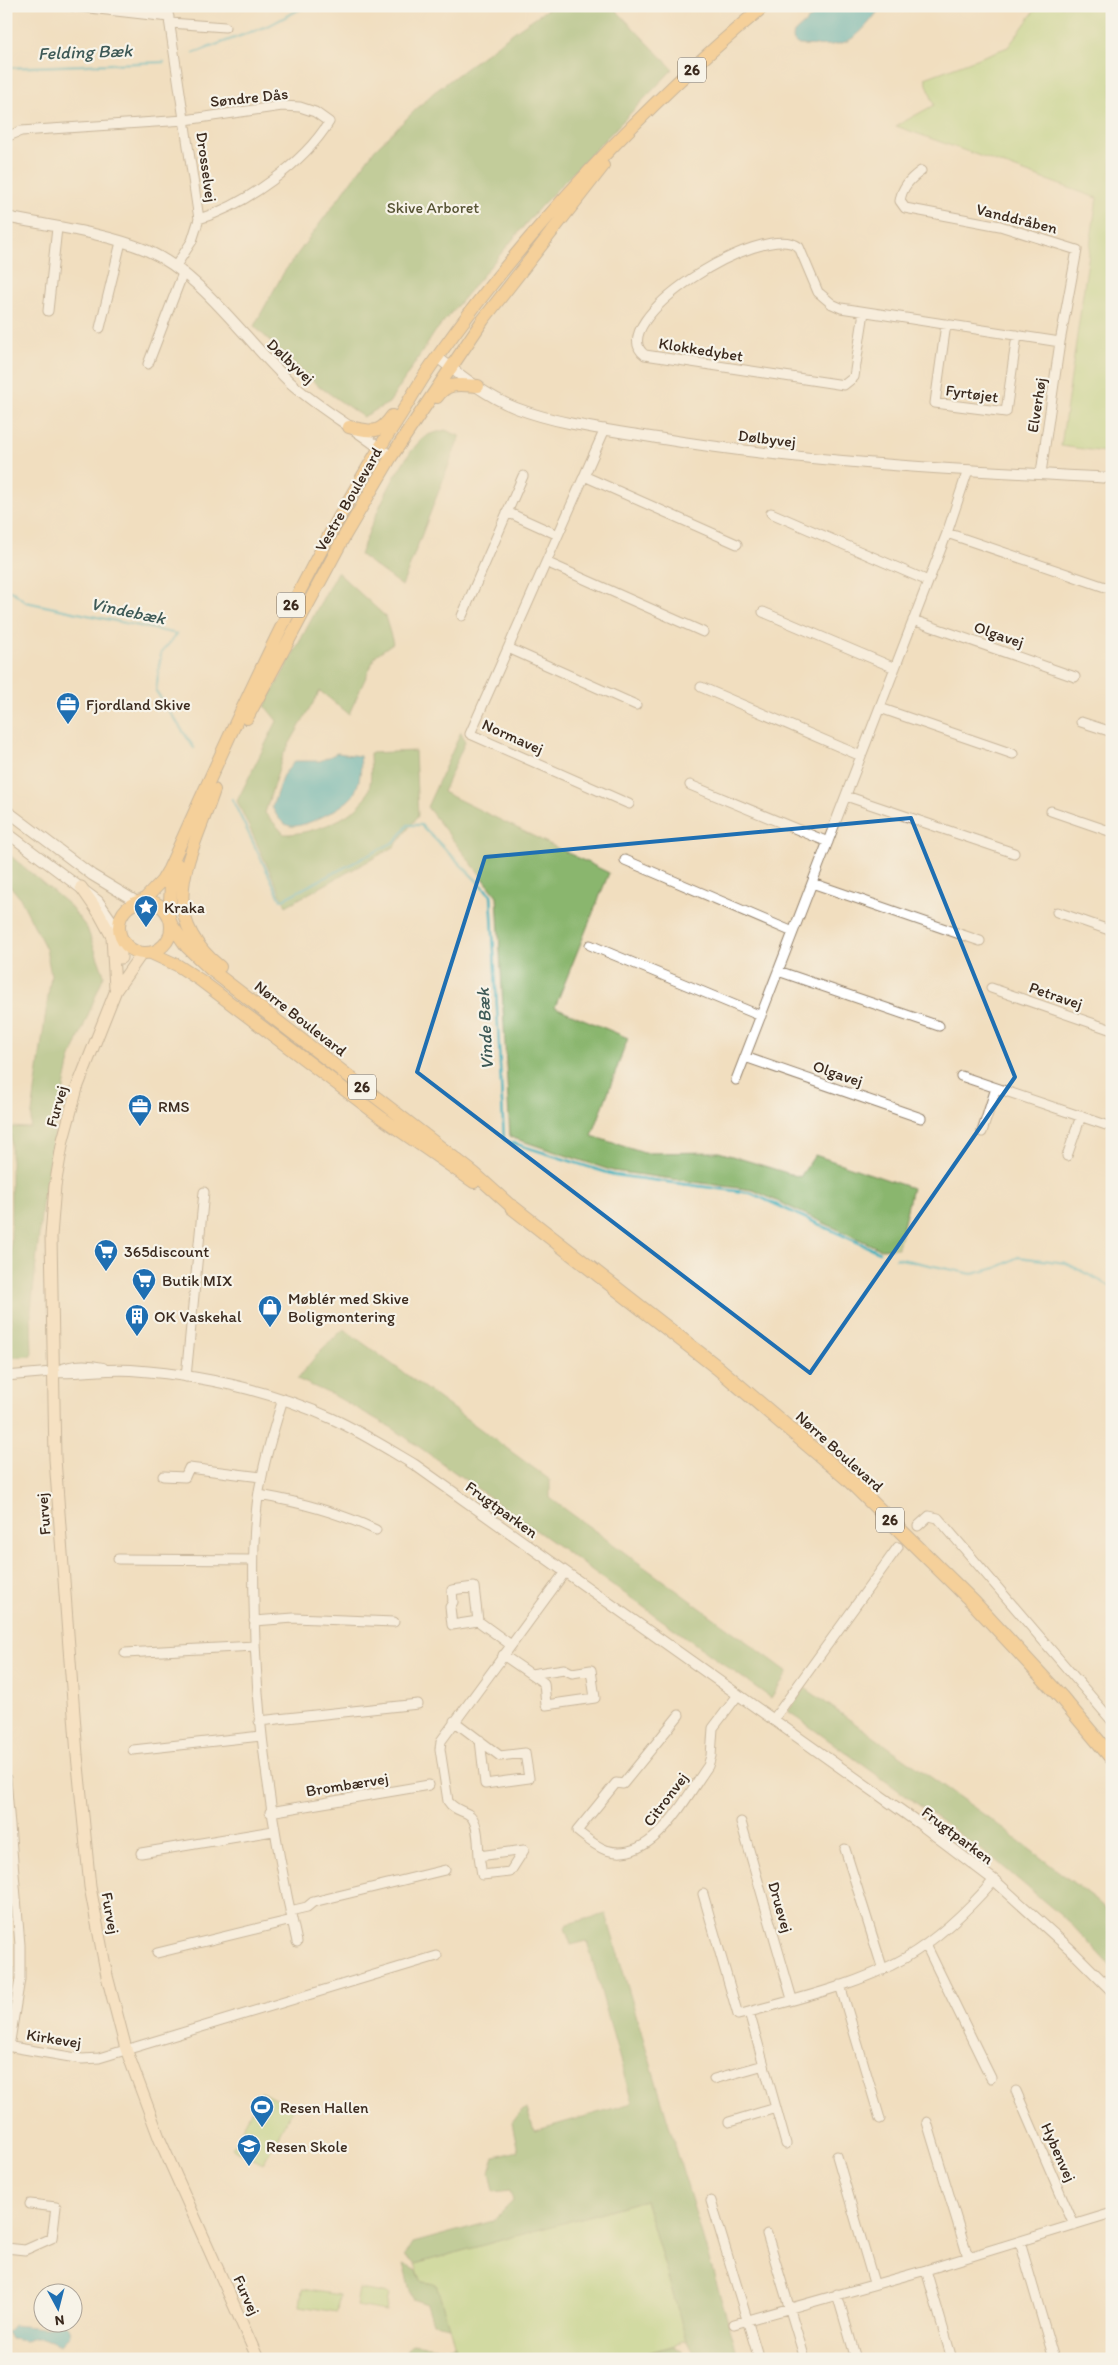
<svg xmlns="http://www.w3.org/2000/svg" width="1118" height="2365" viewBox="0 0 1118 2365" font-family="Itim,sans-serif">
	<style>
		.green { fill: #aed57f; stroke: #74804e }
		.forest { fill: #8ab66e; stroke: #627046 }
		.water { fill: #41b0bd; stroke: #3e6d6e }
		.lines { fill: none; stroke-linecap: round; stroke-linejoin: round }
		.stream { stroke: #41b0bd; stroke-width: 2.5 }
		.minor-casing { stroke: #96846e; stroke-width: 11 }
		.tertiary-casing { stroke: #96846e; stroke-width: 12 }
		.secondary-casing { stroke: #96846e; stroke-width: 13 }
		.primary-casing { stroke: #96846e; stroke-width: 14 }
		.trunk-casing { stroke: #96846e; stroke-width: 16 }
		.minor { stroke: #fff; stroke-width: 9 }
		.tertiary { stroke: #fff; stroke-width: 10 }
		.secondary { stroke: #fde5c5; stroke-width: 11 }
		.primary { stroke: #fabe6d; stroke-width: 12 }
		.trunk { stroke: #fabe6d; stroke-width: 14 }
		.marked { fill: none; stroke: #1f6fb2; stroke-width: 4; stroke-linejoin: round }
		.labels { text-anchor: middle; stroke-width: 4.5; stroke-linejoin: round; paint-order: stroke }
		.shield { fill: #f7f3e8; stroke: #73665b; stroke-width: 1 }
		.shield-label { font-size: 15px; font-weight: bold; fill: #3b2a1e }
		.street-label { font-size: 16px; fill: #3b2a1e; stroke: #f7f3e8 }
		.park-label { font-size: 16px; fill: #585536; stroke: #f7f3e8 }
		.poi-label { font-size: 16px; fill: #3b2a1e; stroke: #f7f3e8; text-anchor: start }
		.water-label { font-size: 18px; font-style: italic; fill: #3d5956; stroke: #f7f3e8 }
	</style>
	<rect width="100%" height="100%" fill="#f7f3e8"/>
	<filter id="ink" filterUnits="userSpaceOnUse"><feTurbulence type="fractalNoise" baseFrequency=".02" numOctaves="2"/><feDisplacementMap in="SourceGraphic" scale="10" xChannelSelector="R" yChannelSelector="G"/><feConvolveMatrix kernelMatrix="1 2 1 2 8 2 1 2 1" color-interpolation-filters="sRGB"/></filter>
	<filter id="wash" filterUnits="userSpaceOnUse"><feTurbulence type="fractalNoise" baseFrequency=".0096" numOctaves="4" result="noise"/><feDisplacementMap in="SourceGraphic" scale="20" xChannelSelector="R" yChannelSelector="G"/><feGaussianBlur stdDeviation="1.12" result="paint"/><feColorMatrix in="noise" values="0 0 0 0 0 0 0 0 0 0 0 0 0 0 0 0 0 1.4 0 .05"/><feComposite in="paint" operator="in"/></filter>
	<g filter="url(#wash)">
		<rect width="100%" height="100%" fill="#f1debf"/>
		<!-- green -->
		<path class="green" d="M 1038,6 L 1112,6 L 1112,453 L 1061,446 L 1097,198 L 896,126 L 934,105 L 925,78 L 1008,47 Z
			M 261,2092 L 293,2108 L 263,2164 L 232,2148 Z
			M 645,2200 L 687,2341 L 627,2359 L 459,2359 L 436,2284 L 422,2282 L 415,2264 Z
			M 302,2289 L 339,2295 L 337,2312 L 300,2306 Z
			M 359,2289 L 389,2294 L 386,2311 L 356,2306 Z"/>
		<!-- forest -->
		<path class="forest" d="M 552,6 L 612,6 L 673,69 L 540,207 L 435,332 L 389,403 L 363,417 L 317,385 L 254,326 L 284,272 L 375,149 L 433,93 L 518,29 Z
			M 445,430 L 460,436 L 402,586 L 360,555 C 371,524 399,456 426,436 C 431,433 439,432 445,430 Z
			M 337,572 L 385,616 L 393,643 L 376,655 L 349,714 L 320,691 L 283,755 L 265,813 L 284,834 C 310,835 363,816 369,789 C 372,778 370,764 370,753 L 415,751 L 418,816 L 394,847 L 286,906 L 237,801 L 277,721 L 265,706 Z
			M 461,732 L 465,742 L 443,792 L 609,873 L 555,1007 L 628,1038 L 592,1136 L 644,1153 L 719,1152 L 800,1177 L 815,1155 L 912,1188 L 898,1248 L 880,1249 L 753,1190 L 613,1171 L 510,1137 L 497,896 L 427,807 Z
			M 6,852 L 68,904 L 87,928 L 104,975 L 70,1060 L 53,1140 L 42,1206 L 31,1311 L 32,1356 L 6,1358 L 6,1343 L 11,1342 L 11,1127 L 30,1128 L 51,975 L 46,949 L 20,898 L 11,887 L 6,886 Z
			M 344,1329 L 550,1480 L 550,1498 L 788,1672 L 771,1698 L 394,1429 L 335,1396 L 297,1379 L 321,1350 Z
			M 805,1688 L 993,1821 L 1096,1900 L 1112,1915 L 1112,1968 L 1072,1925 L 994,1859 L 788,1711 Z
			M 606,1914 L 739,2359 L 697,2359 L 687,2341 L 645,2200 L 415,2264 L 405,2256 L 413,2243 L 493,2221 L 513,2201 L 510,2190 L 494,2192 L 490,2172 L 495,2157 L 518,2151 L 512,2123 L 522,2110 L 527,2109 L 534,2131 L 632,2103 L 587,1941 L 571,1945 L 565,1928 L 567,1924 Z
			M 403,2264 L 417,2271 L 422,2282 L 436,2284 L 449,2326 L 433,2323 L 427,2304 L 412,2299 Z
			M 411,2344 L 445,2348 L 455,2344 L 459,2359 L 400,2359 Z
			M 672,2346 L 682,2351 L 683,2359 L 627,2359 Z"/>
		<!-- water -->
		<path class="water" d="M 824,6 L 882,6 C 853,45 847,47 799,45 C 793,42 792,39 794,33 Z
			M 337,753 L 360,756 C 362,769 360,782 354,794 C 348,806 303,829 290,826 C 281,824 276,815 272,807 L 283,775 L 295,761 L 320,761 Z
			M 57,2324 L 66,2324 L 69,2328 L 70,2336 L 61,2345 L 43,2338 L 34,2338 L 26,2341 L 11,2339 L 7,2332 L 13,2325 L 44,2328 Z"/>
		<g class="lines">
			<!-- stream -->
			<path class="stream" d="M 194,53 L 270,25 L 306,6
				M 6,68 L 164,62
				M 6,590 L 12,591 L 26,602 L 177,634 L 161,653 L 156,691 L 194,748
				M 232,799 L 281,900 L 396,841 L 408,825 L 421,825 L 491,895 L 504,1140 L 614,1175 L 751,1193 L 879,1252
				M 896,1258 L 972,1274 L 996,1268 L 1018,1257 L 1066,1263 L 1112,1287"/>
		</g>
	</g>
	<g filter="url(#ink)">
		<g class="lines">
			<!-- minor casing -->
			<g class="minor-casing">
				<path id="minor" d="M 72,6 L 169,17
					M 167,6 L 199,219 L 192,241 L 175,267
					M 170,23 L 225,27
					M 6,137 L 21,131 L 185,120 L 282,106 L 300,107 L 315,112 L 329,122 C 304,163 245,205 199,219
					M 921,171 C 910,179 902,187 900,201 L 905,208 L 1000,226 L 1077,250 L 1060,342 L 1041,473
					M 48,311 L 57,228
					M 864,312 L 854,377 L 844,385 L 645,355 C 601,323 762,219 799,247 L 818,292 L 832,304 L 841,308 L 1060,342
					M 946,324 L 935,403 L 1006,412 L 1017,335
					M 100,328 L 121,242
					M 148,364 L 183,273
					M 605,429 L 470,734 L 629,804
					M 584,476 L 737,544
					M 507,512 L 558,535
					M 771,513 L 928,581
					M 947,533 L 1105,587
					M 546,562 L 703,632
					M 763,612 L 895,668
					M 462,616 L 523,476
					M 913,620 L 1075,677
					M 508,648 L 636,705
					M 701,687 L 861,756
					M 880,708 L 1013,754
					M 1081,722 L 1112,732
					M 690,785 L 828,842
					M 846,796 L 1014,853
					M 1051,811 L 1112,832
					M 625,860 L 793,932
					M 812,883 L 980,941
					M 1057,912 L 1112,931
					M 590,945 L 761,1016
					M 778,971 L 939,1026
					M 991,988 L 1112,1030
					M 745,1057 L 921,1118
					M 961,1076 L 1112,1127
					M 736,1080 L 947,533 L 968,470
					M 982,1132 L 996,1088
					M 1067,1156 L 1081,1116
					M 6,1376 L 52,1372
					M 186,1377 L 204,1192
					M 283,1399 C 275,1425 267,1450 262,1476 C 253,1516 253,1559 254,1601 C 255,1718 271,1828 297,1942
					M 163,1476 L 185,1477 L 189,1468 L 261,1477
					M 259,1495 C 300,1502 338,1512 376,1530
					M 918,1526 L 929,1516 L 938,1518 L 1112,1721
					M 118,1559 L 253,1560
					M 254,1621 L 294,1618 L 394,1622
					M 478,1621 L 474,1587 L 452,1590 L 453,1602 L 450,1607 L 452,1625 L 478,1621 L 511,1645
					M 125,1653 L 255,1646
					M 503,1655 L 544,1683 L 546,1705 L 595,1698 L 591,1670 L 572,1673 L 564,1669 L 531,1674
					M 679,1715 L 623,1784 L 616,1783 L 577,1831 C 586,1838 595,1846 606,1850 C 653,1865 685,1798 708,1766 L 711,1756 L 713,1728 L 738,1695
					M 773,1720 L 898,1547
					M 259,1721 L 418,1704
					M 454,1721 L 500,1756 L 525,1753 L 529,1778 L 485,1784 L 480,1740
					M 133,1750 L 261,1736
					M 6,1778 L 20,1945 L 20,1979 L 9,2047
					M 270,1812 L 429,1785
					M 741,1822 L 792,1999
					M 845,1849 L 883,1970
					M 141,1853 L 273,1831
					M 479,1856 L 482,1875 L 510,1872 L 524,1850 L 479,1856 C 478,1844 479,1820 468,1814 C 460,1810 453,1809 448,1801 L 440,1749 L 441,1741 L 565,1572
					M 703,1894 L 738,2015 C 792,2000 856,1986 905,1958 C 939,1938 968,1910 994,1880
					M 290,1911 L 307,1907 L 313,1902 L 445,1870
					M 926,1945 L 991,2078
					M 157,1953 L 292,1920
					M 840,1985 L 880,2119
					M 6,2046 L 82,2059 L 99,2058 L 437,1956
					M 714,2079 L 764,2065
					M 1016,2091 L 1074,2225
					M 776,2108 L 786,2144
					M 729,2122 L 776,2108 L 749,2012
					M 927,2122 L 968,2257
					M 837,2156 L 874,2283
					M 711,2201 L 759,2359
					M 767,2234 L 805,2359
					M 1020,2242 L 1054,2359
					M 6,2248 L 25,2250 L 52,2238 L 56,2207 L 30,2204
					M 926,2270 L 952,2359
					M 837,2294 L 856,2359
					M 734,2324 L 926,2270 L 1112,2213"/>
			</g>
			<!-- tertiary casing -->
			<g class="tertiary-casing">
				<path id="tertiary" d="M 6,217 C 50,226 106,233 146,250 C 204,275 247,343 293,385 C 324,412 360,431 391,457
					M 437,357 C 461,376 488,397 516,408 C 561,425 609,430 657,438 C 807,463 959,470 1112,478
					M 6,810 L 92,875 L 137,902
					M 6,832 L 98,901 L 118,930
					M 56,1371 C 73,1365 85,1364 103,1368
					M 52,1372 C 78,1374 104,1368 131,1370 C 200,1375 270,1390 333,1419 C 361,1432 388,1449 415,1465 L 920,1824 L 994,1880 L 1070,1949 L 1112,1991"/>
			</g>
			<!-- secondary casing -->
			<g class="secondary-casing">
				<path id="secondary" d="M 81,887 L 99,913 L 112,937 L 115,988
					M 142,953 L 116,990 L 77,1088 L 63,1140 L 55,1186 L 51,1236 L 55,1459 L 77,1755 L 90,1887 L 107,1976 L 126,2049 L 160,2140 L 258,2359
					M 121,958 L 121,940"/>
			</g>
			<!-- primary casing -->
			<g class="primary-casing">
				<path id="primary" d="M 437,397 C 448,381 461,385 478,386
					M 349,427 C 371,431 378,436 392,416
					M 247,718 L 345,535 L 391,457 L 483,320 L 603,166
					M 214,790 C 193,854 152,912 220,967
					M119 927a26 26 0 1 1 52 0a26 26 0 1 1-52 0Z
					M 143,901 L 162,881 L 169,869 C 239,714 308,558 401,414 C 413,395 424,374 438,356 C 528,229 644,105 764,6
					M 169,916 L 171,886 L 177,864
					M 171,924 L 187,947 L 210,969 L 474,1173 L 512,1207
					M 151,953 L 177,965 L 200,980 L 382,1118 L 474,1182"/>
			</g>
			<!-- trunk casing -->
			<g class="trunk-casing">
				<path id="trunk" d="M 512,1207 L 718,1368 L 848,1479 L 973,1602 L 1061,1697 L 1112,1758"/>
			</g>
			<!-- minor -->
			<use href="#minor" class="minor"/>
			<!-- tertiary -->
			<use href="#tertiary" class="tertiary"/>
			<!-- secondary -->
			<use href="#secondary" class="secondary"/>
			<!-- primary -->
			<use href="#primary" class="primary"/>
			<!-- trunk -->
			<use href="#trunk" class="trunk"/>
		</g>
	</g>
	<!-- marked area -->
	<path d="M0 0H1118V2365H0ZM 911,818 L 1015,1077 L 810,1373 L 417,1072 L 485,857 Z" fill="#f1debf" fill-opacity=".55" fill-rule="evenodd"/>
	<path class="marked" d="M 911,818 L 1015,1077 L 810,1373 L 417,1072 L 485,857 Z"/>
	<!-- icons -->
	<defs>
		<g id="office-pin" transform="scale(1.25)"><path d="M0 17L-7.5 6A9.5 9.5 0 1 1 7.5 6Z" fill="#1f6fb2" stroke="#f7f3e8"/><path d="M-6-3h4V-5.5h4V-3h4V5H-6ZM-1-4.5V-3h2v-1.5ZM-6 0V1H6V0Z" fill="#fff"/></g>
		<g id="sight-pin" transform="scale(1.25)"><path d="M0 17L-7.5 6A9.5 9.5 0 1 1 7.5 6Z" fill="#1f6fb2" stroke="#f7f3e8"/><path d="M0-6L1.8-2.2L6-1.7L2.9 1.2L3.7 5.4L0 3.3L-3.7 5.4L-2.9 1.2L-6-1.7L-1.8-2.2Z" fill="#fff"/></g>
		<g id="supermarket-pin" transform="scale(1.25)"><path d="M0 17L-7.5 6A9.5 9.5 0 1 1 7.5 6Z" fill="#1f6fb2" stroke="#f7f3e8"/><path d="M-6-5.5h2.5l.6 2H6L4.5 2H-2.5L-4.4-4H-6ZM-1.5 3.2a1.3 1.3 0 1 0 .1 0ZM3 3.2a1.3 1.3 0 1 0 .1 0Z" fill="#fff"/></g>
		<g id="shop-pin" transform="scale(1.25)"><path d="M0 17L-7.5 6A9.5 9.5 0 1 1 7.5 6Z" fill="#1f6fb2" stroke="#f7f3e8"/><path d="M-5-2.5h2.3a2.7 3.5 0 0 1 5.4 0H5L5.5 6h-11ZM-1.5-2.5h3a1.5 2.3 0 0 0-3 0Z" fill="#fff"/></g>
		<g id="building-pin" transform="scale(1.25)"><path d="M0 17L-7.5 6A9.5 9.5 0 1 1 7.5 6Z" fill="#1f6fb2" stroke="#f7f3e8"/><path d="M-4-6H4V6H1V3H-1V6H-4ZM-2.5-4.3h1.7v1.8h-1.7ZM.8-4.3h1.7v1.8H.8ZM-2.5-1h1.7V.8h-1.7ZM.8-1h1.7V.8H.8Z" fill="#fff"/></g>
		<g id="stadium-pin" transform="scale(1.25)"><path d="M0 17L-7.5 6A9.5 9.5 0 1 1 7.5 6Z" fill="#1f6fb2" stroke="#f7f3e8"/><path d="M0-5a6.5 5 0 1 0 0 10a6.5 5 0 1 0 0-10ZM-3.5-1.8h7v3.6h-7Z" fill="#fff"/></g>
		<g id="school-pin" transform="scale(1.25)"><path d="M0 17L-7.5 6A9.5 9.5 0 1 1 7.5 6Z" fill="#1f6fb2" stroke="#f7f3e8"/><path d="M0-5L7-2L0 1L-7-2ZM-4 1L0 2.5L4 1V4Q0 6-4 4Z" fill="#fff"/></g>
	</defs>
	<g fill-rule="evenodd">
		<use href="#office-pin" x="68" y="704"/>
		<use href="#sight-pin" x="146" y="907"/>
		<use href="#office-pin" x="140" y="1106"/>
		<use href="#supermarket-pin" x="106" y="1251"/>
		<use href="#supermarket-pin" x="144" y="1280"/>
		<use href="#shop-pin" x="270" y="1307"/>
		<use href="#building-pin" x="137" y="1316"/>
		<use href="#stadium-pin" x="262" y="2107"/>
		<use href="#school-pin" x="249" y="2146"/>
	</g>
	<g class="labels">
		<!-- shield labels -->
		<g class="shield">
			<rect x="678" y="57.5" width="28" height="25" rx="4"/>
			<rect x="277" y="592.5" width="28" height="25" rx="4"/>
			<rect x="348" y="1074.5" width="28" height="25" rx="4"/>
			<rect x="876" y="1507.5" width="28" height="25" rx="4"/>
		</g>
		<g class="shield-label">
			<text x="692" y="75">26</text>
			<text x="291" y="610">26</text>
			<text x="362" y="1092">26</text>
			<text x="890" y="1525">26</text>
		</g>
		<!-- street labels -->
		<g class="street-label">
			<text transform="translate(249 97) rotate(-6)" y="6">Søndre Dås</text>
			<text transform="translate(207 167) rotate(82)" y="6">Drosselvej</text>
			<text transform="translate(1017 218) rotate(14)" y="6">Vanddråben</text>
			<text transform="translate(701 349) rotate(9)" y="6">Klokkedybet</text>
			<text transform="translate(291 361) rotate(43)" y="6">Dølbyvej</text>
			<text transform="translate(972 393) rotate(8)" y="6">Fyrtøjet</text>
			<text transform="translate(1036 405) rotate(-81)" y="6">Elverhøj</text>
			<text transform="translate(767 438) rotate(7)" y="6">Dølbyvej</text>
			<text transform="translate(348 499) rotate(-60)" y="6">Vestre Boulevard</text>
			<text transform="translate(999 634) rotate(19)" y="6">Olgavej</text>
			<text transform="translate(513 736) rotate(24)" y="6">Normavej</text>
			<text transform="translate(1056 995) rotate(19)" y="6">Petravej</text>
			<text transform="translate(301 1018) rotate(38)" y="6">Nørre Boulevard</text>
			<text transform="translate(838 1073) rotate(19)" y="6">Olgavej</text>
			<text transform="translate(56 1106) rotate(-74)" y="6">Furvej</text>
			<text transform="translate(840 1451) rotate(42)" y="6">Nørre Boulevard</text>
			<text transform="translate(502 1509) rotate(36)" y="6">Frugtparken</text>
			<text transform="translate(43 1514) rotate(-94)" y="6">Furvej</text>
			<text transform="translate(347 1784) rotate(-9)" y="6">Brombærvej</text>
			<text transform="translate(665 1799) rotate(-53)" y="6">Citronvej</text>
			<text transform="translate(958 1835) rotate(37)" y="6">Frugtparken</text>
			<text transform="translate(781 1907) rotate(74)" y="6">Druevej</text>
			<text transform="translate(111 1913) rotate(80)" y="6">Furvej</text>
			<text transform="translate(54 2038) rotate(9)" y="6">Kirkevej</text>
			<text transform="translate(1059 2152) rotate(66)" y="6">Hybenvej</text>
			<text transform="translate(247 2295) rotate(66)" y="6">Furvej</text>
		</g>
		<!-- park labels -->
		<g class="park-label">
			<text x="433" y="213">Skive Arboret</text>
		</g>
		<!-- poi labels -->
		<g class="poi-label">
			<text x="86" y="710">Fjordland Skive</text>
			<text x="164" y="913">Kraka</text>
			<text x="158" y="1112">RMS</text>
			<text x="124" y="1257">365discount</text>
			<text x="162" y="1286">Butik MIX</text>
			<text x="288" y="1304">Møblér med Skive<tspan x="288" dy="18">Boligmontering</tspan></text>
			<text x="154" y="1322">OK Vaskehal</text>
			<text x="280" y="2113">Resen Hallen</text>
			<text x="266" y="2152">Resen Skole</text>
		</g>
		<!-- water labels -->
		<g class="water-label">
			<text transform="translate(85 52) rotate(-2)" y="6">Felding Bæk</text>
			<text transform="translate(128 611) rotate(12)" y="6">Vindebæk</text>
			<text transform="translate(485 1029) rotate(-93)" y="6">Vinde Bæk</text>
		</g>
	</g>
	<!-- margin -->
	<rect width="1118" height="2365" fill="none" stroke="#f7f3e8" stroke-width="25"/>
	<!-- north arrow -->
	<g transform="translate(58 2308) rotate(173)"><circle r="24" fill="#f7f3e8" stroke="#aca397"/>
	<path d="M0-4L9 19L0 12L-9 19Z" fill="#1f6fb2"/>
	<text y="-8" font-size="14" font-weight="bold" text-anchor="middle" fill="#3b2a1e">N</text>
	</g>
</svg>
